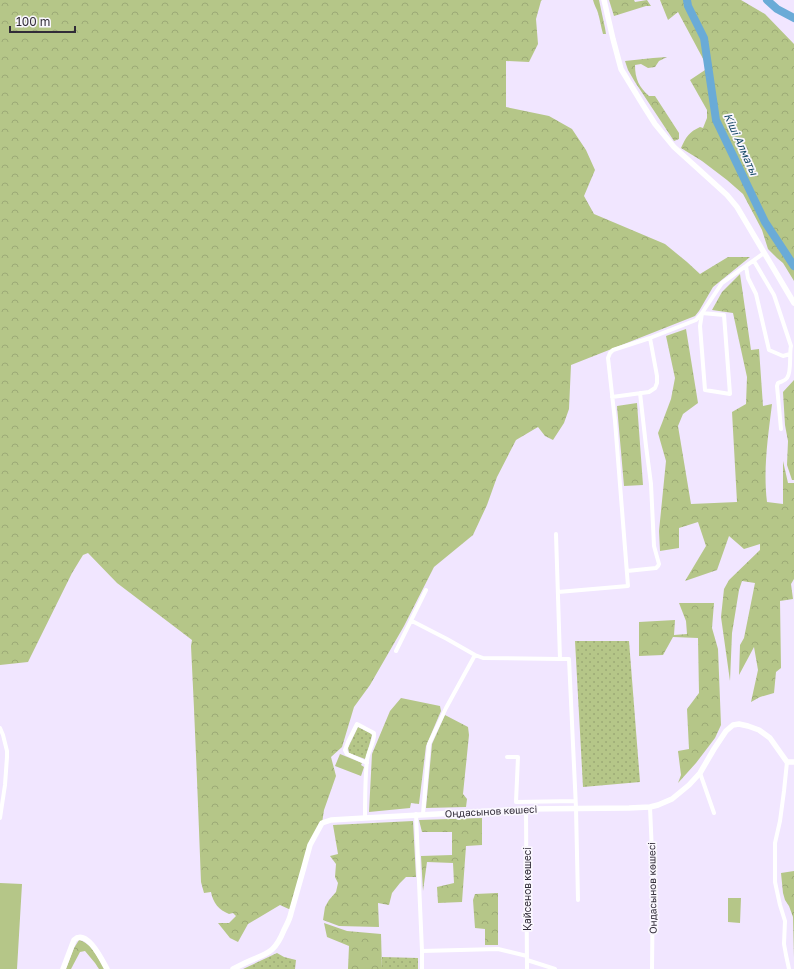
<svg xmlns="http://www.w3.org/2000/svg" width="794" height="969" viewBox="0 0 794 969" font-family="'Golos Text',sans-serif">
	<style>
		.grass { fill: url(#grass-dots) }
		.forest { fill: url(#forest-crowns) }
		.green { fill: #b5c688 }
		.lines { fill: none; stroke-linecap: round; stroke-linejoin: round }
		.river { stroke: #6aabd7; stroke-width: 8 }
		.street { stroke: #fff; stroke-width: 4 }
		.secondary { stroke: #fff; stroke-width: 5.5 }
		.labels { text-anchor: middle; stroke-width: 3.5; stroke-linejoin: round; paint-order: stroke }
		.street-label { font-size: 10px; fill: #312c38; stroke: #faf7fe }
		.water-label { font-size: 11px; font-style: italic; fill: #164967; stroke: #faf7fe }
	</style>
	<defs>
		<pattern id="grass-dots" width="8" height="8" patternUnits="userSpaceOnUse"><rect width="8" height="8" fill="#b5c688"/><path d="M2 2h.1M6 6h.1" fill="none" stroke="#9caa76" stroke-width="1.8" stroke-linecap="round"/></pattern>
		<pattern id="forest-crowns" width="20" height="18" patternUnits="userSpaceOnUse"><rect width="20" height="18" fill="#b5c688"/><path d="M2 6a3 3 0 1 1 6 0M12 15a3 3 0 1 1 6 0" fill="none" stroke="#9caa76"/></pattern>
	</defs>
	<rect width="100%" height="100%" fill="#f1e6ff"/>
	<!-- grass -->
	<path class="grass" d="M 575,641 L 629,641 L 640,782 L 583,787 Z
		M 358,727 L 370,733 L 372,735 L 366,757 L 365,759 L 349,753 L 348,748 Z
		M 277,953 L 284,957 L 296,960 L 295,969 L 243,969 Z
		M 382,957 L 418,958 L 418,969 L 382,969 Z"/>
	<!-- forest -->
	<path class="forest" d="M 0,0 L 542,0 L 541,1 L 536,19 L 538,44 L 529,62 L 506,61 L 506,107 L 549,116 L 572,129 L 586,150 L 595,170 L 584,196 L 594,214 L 665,244 L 687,262 L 700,274 L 728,257 L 750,257 L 713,287 L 699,311 L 695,316 L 571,365 L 569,409 L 564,423 L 553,440 L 545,436 L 538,427 L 516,440 L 497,477 L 487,505 L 473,535 L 434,567 L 404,626 L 370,685 L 354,707 L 342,747 L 331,757 L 336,776 L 324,810 L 322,823 L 310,845 L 291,910 L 280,905 L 248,924 L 238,942 L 230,938 L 218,923 L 229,923 L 236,916 L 233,913 L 229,914 C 219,910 213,903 211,892 L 204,893 L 201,882 C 198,803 195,725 191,646 L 192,640 L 117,583 L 88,553 L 83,555 L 72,573 L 28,662 L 0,665 Z
		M 593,0 L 599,0 L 605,28 L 606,34 L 603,34 C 601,27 600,20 598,13 C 597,9 594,5 593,0 Z
		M 609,0 L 634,0 L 635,2 L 647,0 L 651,6 L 646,6 L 614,16 Z
		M 660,0 L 741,0 L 765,14 L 794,44 L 794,281 L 783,263 L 777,258 L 768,249 L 762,230 L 751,209 L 743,194 L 727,180 L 702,161 L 681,148 C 686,137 689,132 700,127 L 703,128 L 707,118 L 707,110 L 690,80 L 708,68 L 678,12 L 668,20 Z
		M 667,57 L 659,61 L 655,67 L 648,68 L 641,64 L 635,65 C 635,79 639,87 649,96 L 655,96 L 679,133 L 679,139 L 674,141 L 635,82 L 628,70 L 625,61 L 653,58 Z
		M 740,274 L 751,350 L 759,349 L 763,406 L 772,404 C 768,437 763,469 767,502 L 783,504 L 783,461 L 788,483 L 794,483 L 794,579 L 791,584 L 793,599 L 780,601 L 781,668 L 776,672 L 774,693 L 760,697 L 751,702 L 758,670 L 754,647 L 739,675 L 740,645 L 744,638 L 755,583 L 742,581 L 739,590 L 732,633 L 730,681 L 721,617 L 724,589 L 729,580 L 760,550 L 760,544 L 744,549 L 729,536 L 717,570 L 685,581 L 706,546 L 698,522 L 679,528 L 679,548 L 660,551 L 659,531 L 666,461 L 658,433 L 662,423 L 671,399 L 675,378 L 666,336 L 686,329 L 698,403 L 683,414 L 678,426 L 691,504 L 737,502 L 732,412 L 746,404 L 747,377 L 733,313 L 712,310 L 722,292 Z
		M 794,380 L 794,480 L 792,480 L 787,465 L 788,441 L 785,425 L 783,392 Z
		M 637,403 L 643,485 L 624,486 L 617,406 Z
		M 679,603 L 714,603 L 712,628 L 718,649 L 721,725 L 715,738 L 696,763 L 678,783 L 681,775 L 678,751 L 689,749 L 687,709 L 699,693 L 698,638 L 673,637 L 663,655 L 639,656 L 639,622 L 675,620 L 674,635 L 687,634 L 686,621 Z
		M 401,698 L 440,706 L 441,711 L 426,746 L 419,804 L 411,803 L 410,808 L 369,812 L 372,754 L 390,711 Z
		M 445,715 L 468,727 L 469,735 L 463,794 L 467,799 L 466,807 L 426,808 L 432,744 Z
		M 482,818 L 482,845 L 466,846 L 462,902 L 438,903 L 437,887 L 454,883 L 453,863 L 427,862 L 423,891 L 421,856 L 452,855 L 452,832 L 422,832 L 419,820 Z
		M 413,821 L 416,877 L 406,877 L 400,883 L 392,893 L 389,905 L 378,903 L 379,927 L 339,926 L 323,920 L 325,907 L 329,900 L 336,892 L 338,883 L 335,877 L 336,864 L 330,856 L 338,854 L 333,825 Z
		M 794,871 L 794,958 L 793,917 L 789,906 L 785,900 L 783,893 L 781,873 Z
		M 498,893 L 498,945 L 485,945 L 485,929 L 475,928 L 473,900 L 475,894 Z
		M 324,923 L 347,931 L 381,934 L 382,969 L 348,969 L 349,946 L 327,937 Z
		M 79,940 C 92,943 98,959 105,969 L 99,969 L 95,963 L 85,951 L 80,952 L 71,969 L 66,969 L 74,948 Z"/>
	<!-- green -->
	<path class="green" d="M 340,754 L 362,763 L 361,765 L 364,767 L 361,776 L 335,766 Z
		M 0,883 L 22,884 L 17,969 L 0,969 Z
		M 728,898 L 741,898 L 740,923 L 728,922 Z"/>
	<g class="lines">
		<!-- river -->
		<path class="river" d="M 687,0 L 688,6 L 704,38 L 716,120 L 765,222 L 794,266
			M 767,0 L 777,9 L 794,18"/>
		<!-- street -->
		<path class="street" d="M 754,261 L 774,295 L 791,346 C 789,354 792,372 787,378 C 785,381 782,381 778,383 L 777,386 L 781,429
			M 746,266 L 748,278 L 756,294 L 769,350 L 783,356 L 790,354
			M 702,313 L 724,315 L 730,394 L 705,390 L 700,326 Z
			M 612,397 L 649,392 L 655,388 L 657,383 L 657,376 L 650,338
			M 556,534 L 560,659 L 569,659 L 576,808 L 578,900
			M 627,571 L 656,568 L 658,566 L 659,564 L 654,546 L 651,484 L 646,446 L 640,393
			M 558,592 L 628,586 L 615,421 L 608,358 L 610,353 L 613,350 L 650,338 L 696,320 L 702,313 L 722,283 L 764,253
			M 412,621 L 447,639 L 475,655 L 483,658 L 560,659
			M 396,651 L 426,590
			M 0,728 L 3,735 L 7,751 L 7,757 L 5,785 L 0,818
			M 507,757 L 518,757 L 516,802 L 575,801
			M 787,762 L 784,791 L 780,821 L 775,843 L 775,882 L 780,905 L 785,921 L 784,944 L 786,955 L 789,969
			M 700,773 L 714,813
			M 650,807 L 653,876 L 652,969
			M 526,809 L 527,969
			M 416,814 L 422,951 L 422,969
			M 423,814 L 429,744 L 446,708 L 475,655
			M 365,818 C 365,798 365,779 367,760 C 368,751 375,742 374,733 L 357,724 L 348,742 L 345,750 L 347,754 L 367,763
			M 422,951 L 498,949 L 527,956
			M 527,960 L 555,969"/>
		<!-- secondary -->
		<path class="secondary" d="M 604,0 L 613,39 L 621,69 L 643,105 L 655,124 L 674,147 L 727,195 L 737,207 L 794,303
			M 63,969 L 74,940 C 87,928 102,960 107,969
			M 233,969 C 237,967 241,965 245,963 C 266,953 274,955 284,930 C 287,924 290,919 291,913 L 304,867 L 310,845 L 322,823 L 331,820 L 365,818 L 526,809 L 629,808 L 650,807 L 658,805 L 672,799 L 689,785 L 700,773 L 714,749 L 726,731 L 733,725 L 739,724 L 748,726 L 759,730 L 770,738 L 787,762 L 794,762"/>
	</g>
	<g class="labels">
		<!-- street labels -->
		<g class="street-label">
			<text transform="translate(491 811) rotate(-3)" y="4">Оңдасынов көшесі</text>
			<text transform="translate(652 888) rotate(-91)" y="4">Ондасынов көшесі</text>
			<text transform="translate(527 889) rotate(-90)" y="4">Қайсенов көшесі</text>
		</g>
		<!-- water labels -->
		<g class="water-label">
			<text transform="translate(741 144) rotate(66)" y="4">Кіші Алматы</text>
		</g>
	</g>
	<!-- scale -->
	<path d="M10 26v6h65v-6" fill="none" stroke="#312c38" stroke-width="2"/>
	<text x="16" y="26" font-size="12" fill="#312c38" stroke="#faf7fe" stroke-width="3" paint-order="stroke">100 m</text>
</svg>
